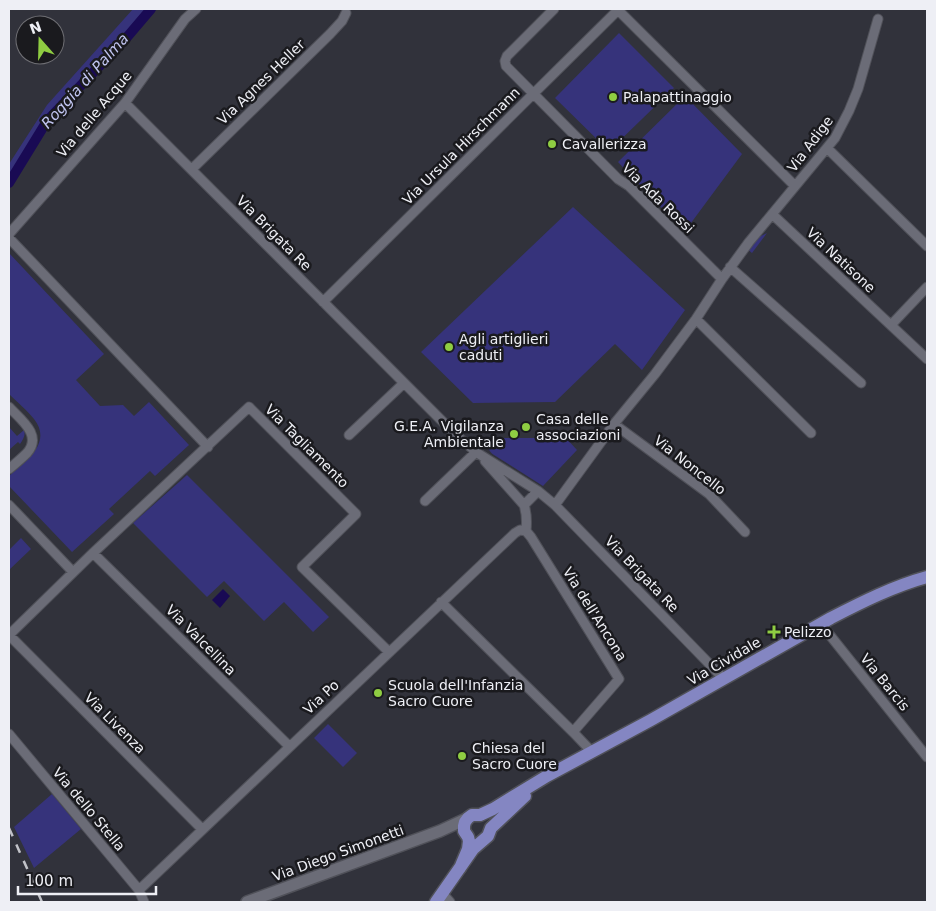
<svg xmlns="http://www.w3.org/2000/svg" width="936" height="911" viewBox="0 0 936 911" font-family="'DejaVu Sans',sans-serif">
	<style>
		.green { fill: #36337b }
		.water { fill: #190a54 }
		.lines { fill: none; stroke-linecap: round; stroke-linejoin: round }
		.canal { stroke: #190a54; stroke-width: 10 }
		.minor-casing { stroke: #505159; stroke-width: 11 }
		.secondary-casing { stroke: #505159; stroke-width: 14 }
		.primary-casing { stroke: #505159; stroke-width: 15 }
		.minor { stroke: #6b6c77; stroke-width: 9 }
		.secondary { stroke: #6b6c77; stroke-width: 11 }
		.primary { stroke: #8486c2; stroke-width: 12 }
		.rail { stroke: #c1c2c8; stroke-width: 2.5; stroke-dasharray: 9 9; stroke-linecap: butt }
		.poi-dot { fill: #8fcd42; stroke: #1a1a1e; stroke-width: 2 }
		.labels { text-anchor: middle; stroke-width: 5; stroke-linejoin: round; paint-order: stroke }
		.street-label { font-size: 14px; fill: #eeeff5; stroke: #1a1a1e }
		.poi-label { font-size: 14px; fill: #eeeff5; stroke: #1a1a1e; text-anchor: start }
		.water-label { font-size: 15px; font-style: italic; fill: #c1c5f1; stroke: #1a1a1e }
	</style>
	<rect width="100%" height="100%" fill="#31323b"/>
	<!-- green -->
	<path class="green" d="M 133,9 L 148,9 L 47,116 L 9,178 L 9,164 L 47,105 Z
		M 619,33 L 674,88 L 609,151 L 555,98 Z
		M 685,96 L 742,154 L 688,227 L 682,229 L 618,162 Z
		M 573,207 L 685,310 L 642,370 L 615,344 L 555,402 L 473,403 L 421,352 Z
		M 767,233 L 752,253 L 746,248 L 755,239 Z
		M 9,253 L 104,354 L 76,380 L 100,406 L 123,405 L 134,416 L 149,402 L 189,445 L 155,476 L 150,471 L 109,509 L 114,514 L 72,552 L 9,486 L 9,476 C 25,462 53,443 34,419 C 27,410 17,402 9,394 Z
		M 9,427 L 17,436 L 24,430 C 26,435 23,440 20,444 L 18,442 L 9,450 Z
		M 556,437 L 566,438 L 577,450 L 543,486 L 494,455 C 488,451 487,445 487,438 L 537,438 Z
		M 187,475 L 329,617 L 313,632 L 284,602 L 264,621 L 224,581 L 207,597 L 133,523 Z
		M 21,538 L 31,549 L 9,570 L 9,550 Z
		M 328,724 L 357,753 L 343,767 L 314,738 Z
		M 52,794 L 81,829 L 34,868 L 14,827 Z"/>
	<!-- water -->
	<path class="water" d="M 223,589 L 230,596 L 220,608 L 212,600 Z"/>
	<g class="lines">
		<!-- canal -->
		<path class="canal" d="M 9,183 L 47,121 L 128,36 L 151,9"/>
		<!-- minor casing -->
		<g class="minor-casing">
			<path id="minor" d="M 554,9 L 507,56 L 505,61 L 506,66 L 618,179 L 629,186 L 722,279
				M 617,9 L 795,186
				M 125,103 L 457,436 L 479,454 L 538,491 L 555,505 L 724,679
				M 827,148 L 927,246
				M 192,169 L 330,34 L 342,21 L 346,13
				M 772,214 L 927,359
				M 9,234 L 125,103 L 185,19 L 196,9
				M 9,238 L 208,447
				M 730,267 L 861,383
				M 323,302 L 618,10
				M 696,319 L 811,433
				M 891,325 L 927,287
				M 9,407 C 20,419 43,435 27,453 C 21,459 15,464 9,469
				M 614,424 L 709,494 L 745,532
				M 349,435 L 404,383
				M 485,461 L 524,505 C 527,514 527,521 526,531
				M 425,501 L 476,452
				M 9,505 L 73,572
				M 524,505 L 538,491
				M 555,505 L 614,424 L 655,374 L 696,319 L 722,279 L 749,242 L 835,138 L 849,111 L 858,89 L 878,19
				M 526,531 L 531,537 L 619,679 L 573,732
				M 93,553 L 289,746
				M 441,602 L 573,732 L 592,752
				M 821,624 L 927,757
				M 9,635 L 93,553 L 249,407 L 356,514 L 302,567 L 389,652
				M 9,635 L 202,829
				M 9,734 L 139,890 L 144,902
				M 139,890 L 515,533 L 520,530 L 526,531
				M 442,893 L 450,902"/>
		</g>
		<!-- secondary casing -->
		<g class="secondary-casing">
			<path id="secondary" d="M 247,902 L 440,831 L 468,818"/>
		</g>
		<!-- primary casing -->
		<g class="primary-casing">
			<path id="primary" d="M 460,868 L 468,849 L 469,841 L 468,837 L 464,831 L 464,826 L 465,822 L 468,818 L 472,815 L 480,815 L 493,809 L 547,776 L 651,720 L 831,618 C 862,602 894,586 927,577
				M 436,902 L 473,849 L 488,836 L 491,828 L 525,796"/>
		</g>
		<!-- minor -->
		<use href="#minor" class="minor"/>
		<!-- secondary -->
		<use href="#secondary" class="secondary"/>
		<!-- primary -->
		<use href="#primary" class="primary"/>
		<!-- rail -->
		<path class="rail" d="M 9,828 L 42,902"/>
	</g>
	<!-- markers -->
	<g class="poi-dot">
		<circle cx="613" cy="97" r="5"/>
		<circle cx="552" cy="144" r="5"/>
		<circle cx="449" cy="347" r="5"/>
		<circle cx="526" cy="427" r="5"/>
		<circle cx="514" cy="434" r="5"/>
		<path d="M771.5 624.5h5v5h5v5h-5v5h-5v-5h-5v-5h5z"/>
		<circle cx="378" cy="693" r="5"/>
		<circle cx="462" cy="756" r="5"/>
	</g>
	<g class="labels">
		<!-- street labels -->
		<g class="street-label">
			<text transform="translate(261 82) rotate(-44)" y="5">Via Agnes Heller</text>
			<text transform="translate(94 114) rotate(-50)" y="5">Via delle Acque</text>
			<text transform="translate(810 144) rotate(-53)" y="5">Via Adige</text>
			<text transform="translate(461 146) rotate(-45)" y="5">Via Ursula Hirschmann</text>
			<text transform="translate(658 198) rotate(44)" y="5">Via Ada Rossi</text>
			<text transform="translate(274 233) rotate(45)" y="5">Via Brigata Re</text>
			<text transform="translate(841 260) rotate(43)" y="5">Via Natisone</text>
			<text transform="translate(307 446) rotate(45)" y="5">Via Tagliamento</text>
			<text transform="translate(690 465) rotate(38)" y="5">Via Noncello</text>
			<text transform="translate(642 574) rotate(46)" y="5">Via Brigata Re</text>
			<text transform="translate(595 614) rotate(58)" y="5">Via dell'Ancona</text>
			<text transform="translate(201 640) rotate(45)" y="5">Via Valcellina</text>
			<text transform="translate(724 661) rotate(-30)" y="5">Via Cividale</text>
			<text transform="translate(885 682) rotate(51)" y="5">Via Barcis</text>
			<text transform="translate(321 697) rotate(-43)" y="5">Via Po</text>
			<text transform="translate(115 723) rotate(45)" y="5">Via Livenza</text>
			<text transform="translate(89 809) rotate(50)" y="5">Via dello Stella</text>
			<text transform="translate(338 853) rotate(-20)" y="5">Via Diego Simonetti</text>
		</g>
		<!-- poi labels -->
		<g class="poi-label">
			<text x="623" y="102">Palapattinaggio</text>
			<text x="562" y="149">Cavallerizza</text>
			<text x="459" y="344">Agli artiglieri<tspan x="459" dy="16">caduti</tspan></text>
			<text x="536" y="424">Casa delle<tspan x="536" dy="16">associazioni</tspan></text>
			<text x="504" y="431" text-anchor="end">G.E.A. Vigilanza<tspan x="504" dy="16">Ambientale</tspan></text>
			<text x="784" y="637">Pelizzo</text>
			<text x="388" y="690">Scuola dell'Infanzia<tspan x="388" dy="16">Sacro Cuore</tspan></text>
			<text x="472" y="753">Chiesa del<tspan x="472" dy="16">Sacro Cuore</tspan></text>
		</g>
		<!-- water labels -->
		<g class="water-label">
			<text transform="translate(85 81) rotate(-48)" y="5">Roggia di Palma</text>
		</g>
	</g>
	<!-- border -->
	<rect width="936" height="911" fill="none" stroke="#eeeff5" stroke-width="20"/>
	<!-- north arrow -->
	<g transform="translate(40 40) rotate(340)"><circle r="24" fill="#1a1a1e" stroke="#6f6f74"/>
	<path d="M0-4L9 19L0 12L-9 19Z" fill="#8fcd42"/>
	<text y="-8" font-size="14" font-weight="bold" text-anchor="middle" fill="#eeeff5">N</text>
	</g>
	<!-- scale -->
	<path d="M18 886v8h138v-8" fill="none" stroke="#eeeff5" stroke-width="2.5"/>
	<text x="25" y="886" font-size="15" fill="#eeeff5" stroke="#1a1a1e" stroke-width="4" paint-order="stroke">100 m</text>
</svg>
